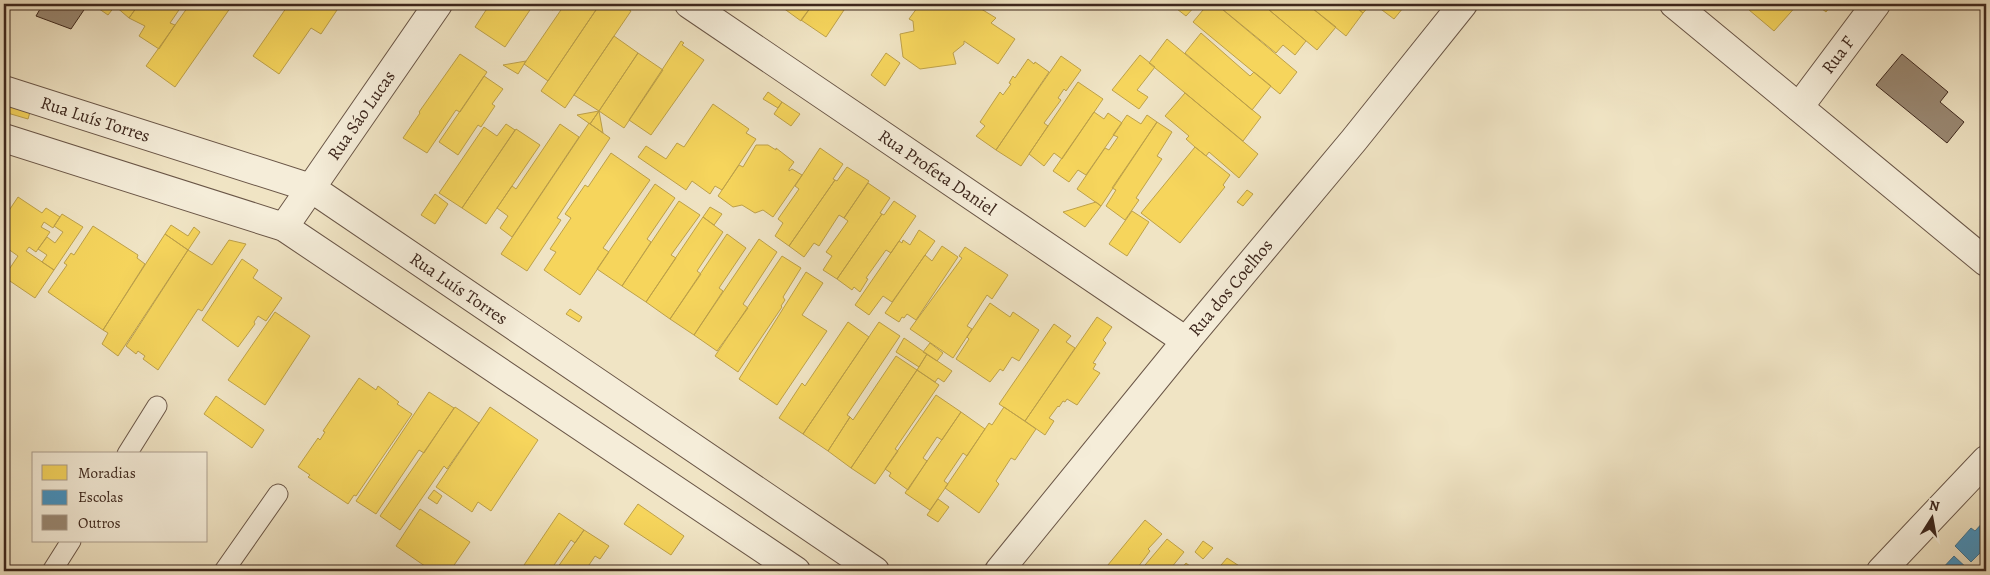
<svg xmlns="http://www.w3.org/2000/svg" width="1990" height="575" viewBox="0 0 1990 575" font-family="Alegreya,serif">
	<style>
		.homes { fill: #f6d55c; stroke: #bea149 }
		.schools { fill: #4393c3; stroke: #417391 }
		.building { fill: #9a8974; stroke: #3d271d }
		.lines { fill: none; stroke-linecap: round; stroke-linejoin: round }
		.lane-casing { stroke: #6a5647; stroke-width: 21 }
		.street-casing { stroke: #6a5647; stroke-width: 30 }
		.lane { stroke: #f5edd9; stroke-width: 19 }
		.street { stroke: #f5edd9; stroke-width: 28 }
		.labels { text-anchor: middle; stroke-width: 5; stroke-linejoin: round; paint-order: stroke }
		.street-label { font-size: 18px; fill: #3d271d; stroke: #f5edd9 }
	</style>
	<rect width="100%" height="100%" fill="#f0e4c4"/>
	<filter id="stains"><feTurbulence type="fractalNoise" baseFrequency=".004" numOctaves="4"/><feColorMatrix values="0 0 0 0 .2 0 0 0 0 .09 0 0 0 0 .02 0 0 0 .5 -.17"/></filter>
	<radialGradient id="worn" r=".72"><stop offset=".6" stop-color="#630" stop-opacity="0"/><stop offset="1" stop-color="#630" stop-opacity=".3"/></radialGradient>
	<!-- homes -->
	<path class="homes" d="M 92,4 L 139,4 L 129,18 L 115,6 L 108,15 Z
		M 139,4 L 183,4 L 170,23 L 175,25 L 159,49 L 139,36 L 145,26 L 129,18 Z
		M 190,4 L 233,4 L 175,87 L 146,66 Z
		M 289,4 L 341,4 L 321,34 L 311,28 L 279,74 L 253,56 Z
		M 490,4 L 534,4 L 505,47 L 475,27 Z
		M 543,4 L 557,4 L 553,10 Z
		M 565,4 L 600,4 L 548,81 L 524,64 Z
		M 600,4 L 620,4 L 631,11 L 565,108 L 541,91 Z
		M 780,4 L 813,4 L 801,21 L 779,5 Z
		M 813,4 L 848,4 L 826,37 L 801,20 Z
		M 920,4 L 973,4 L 996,18 L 991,23 L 1015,39 L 998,64 L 964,41 L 964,44 L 953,53 L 956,64 L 920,69 L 903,57 L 900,34 L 914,31 L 913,21 L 909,19 Z
		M 1182,4 L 1197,4 L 1186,16 L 1177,9 Z
		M 1208,4 L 1216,4 L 1297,72 L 1280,94 L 1193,22 Z
		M 1216,4 L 1262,4 L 1306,41 L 1295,55 L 1283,45 L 1276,53 Z
		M 1262,4 L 1307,4 L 1336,27 L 1317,50 Z
		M 1307,4 L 1352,4 L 1363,13 L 1346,36 Z
		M 1352,4 L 1371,4 L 1363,13 Z
		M 1374,4 L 1398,4 L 1403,8 L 1394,19 Z
		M 1742,4 L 1798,4 L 1774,31 Z
		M 1816,4 L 1832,4 L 1826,12 Z
		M 1201,33 L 1250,76 L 1254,72 L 1271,86 L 1252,110 L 1185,53 Z
		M 614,36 L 638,53 L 599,111 L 574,95 Z
		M 1167,39 L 1261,117 L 1243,141 L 1149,63 Z
		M 681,41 L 684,43 L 682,45 L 704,60 L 651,135 L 629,120 Z
		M 638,53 L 663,70 L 624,128 L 599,111 Z
		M 886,53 L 900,63 L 885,86 L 871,75 Z
		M 460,54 L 487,72 L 460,112 L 456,110 L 427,153 L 403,138 L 420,113 L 419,112 Z
		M 1140,55 L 1155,67 L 1137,90 L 1148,97 L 1139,109 L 1112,90 Z
		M 1061,56 L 1081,70 L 1066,91 L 1064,89 L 1058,98 L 1061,100 L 1044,123 L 1048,126 L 1021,166 L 996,150 Z
		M 1028,59 L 1034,64 L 1035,62 L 1049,72 L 996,150 L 976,136 L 985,126 L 980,122 L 1000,92 L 1003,95 L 1011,84 L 1009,83 L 1013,76 L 1015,78 Z
		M 526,61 L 518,74 L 503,65 Z
		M 484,76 L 503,89 L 492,104 L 495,106 L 481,127 L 478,125 L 458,155 L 439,142 Z
		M 1078,82 L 1103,99 L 1062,159 L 1054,153 L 1044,166 L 1029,154 Z
		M 768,92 L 782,102 L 778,108 L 763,99 Z
		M 1185,93 L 1258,154 L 1239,178 L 1209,152 L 1206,156 L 1195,147 L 1186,139 L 1189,136 L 1165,116 Z
		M 4,97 L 32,105 L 28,119 L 4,112 Z
		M 782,102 L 800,114 L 791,126 L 774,114 Z
		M 713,104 L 749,129 L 746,133 L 756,139 L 722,190 L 715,186 L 710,194 L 692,181 L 686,190 L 638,157 L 646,146 L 666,159 L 677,143 L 684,147 Z
		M 599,111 L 590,124 L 577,115 Z
		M 599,111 L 603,133 L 590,124 Z
		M 1094,112 L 1104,119 L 1108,113 L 1122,123 L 1086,175 L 1078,170 L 1069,182 L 1053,171 Z
		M 1127,115 L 1141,124 L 1147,115 L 1157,122 L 1101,206 L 1077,189 L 1105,148 L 1109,150 L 1118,137 L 1113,135 Z
		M 1157,122 L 1172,132 L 1157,156 L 1162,159 L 1136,198 L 1139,200 L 1125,220 L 1106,206 L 1116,190 L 1112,188 Z
		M 589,123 L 610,138 L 557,218 L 561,220 L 527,271 L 501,254 Z
		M 506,124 L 515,130 L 462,208 L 439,193 L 484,127 L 497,136 Z
		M 560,124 L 579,137 L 512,237 L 500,228 L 508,216 L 497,208 L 512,186 L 516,189 Z
		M 516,129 L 540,145 L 486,224 L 462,208 Z
		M 756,145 L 768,145 L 776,150 L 776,148 L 794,162 L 789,169 L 789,171 L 792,169 L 802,175 L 773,217 L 763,210 L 755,213 L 742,205 L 733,207 L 718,196 L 739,165 L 743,167 Z
		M 1195,147 L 1230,175 L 1223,185 L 1225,187 L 1180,243 L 1141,213 Z
		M 820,148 L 843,164 L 833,179 L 835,180 L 789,246 L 775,236 L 783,223 L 778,219 L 799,189 L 795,186 Z
		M 611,153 L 650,180 L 603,248 L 609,252 L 580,295 L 544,270 L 556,252 L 550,249 L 571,218 L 565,214 L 585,185 L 588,187 Z
		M 847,167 L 869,181 L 844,218 L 839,215 L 819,246 L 814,243 L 804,257 L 789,246 L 835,180 L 837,181 Z
		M 868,183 L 890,198 L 880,213 L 882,214 L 837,279 L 823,270 L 832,256 L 826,252 L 848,221 L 844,218 Z
		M 655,184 L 675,198 L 647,239 L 651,242 L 622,286 L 597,269 Z
		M 1247,190 L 1253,194 L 1243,206 L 1237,202 Z
		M 435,194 L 448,204 L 435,224 L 421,215 Z
		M 18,197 L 42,213 L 46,208 L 60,217 L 53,228 L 44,222 L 41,227 L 50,232 L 36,252 L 29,247 L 26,251 L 54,270 L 35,298 L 4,277 L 18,256 L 4,246 L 4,218 Z
		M 679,201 L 700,215 L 671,255 L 676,258 L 646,302 L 622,286 Z
		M 894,201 L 916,216 L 891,253 L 886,250 L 866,278 L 868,279 L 860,292 L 854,287 L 852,290 L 837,279 L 882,214 L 884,215 Z
		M 1096,202 L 1101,206 L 1085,227 L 1063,212 Z
		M 710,207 L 722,214 L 714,225 L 703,217 Z
		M 1132,211 L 1149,222 L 1127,256 L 1109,244 Z
		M 62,214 L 83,227 L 54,270 L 42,262 L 47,255 L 38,249 L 47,237 L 55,243 L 63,232 L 54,226 Z
		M 703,217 L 723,232 L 697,271 L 701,274 L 670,319 L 646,302 Z
		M 171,225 L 188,236 L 194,227 L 200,232 L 188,250 L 165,234 Z
		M 93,226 L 138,255 L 137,258 L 145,264 L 103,330 L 48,292 L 67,265 L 64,263 L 71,253 L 74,255 Z
		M 919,230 L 935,241 L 892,302 L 883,296 L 869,315 L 855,305 L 899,241 L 902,243 L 903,240 L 910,245 Z
		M 165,234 L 188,250 L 118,356 L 102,344 L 108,333 L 103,330 Z
		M 727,234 L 746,248 L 719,288 L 723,291 L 694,335 L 670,319 Z
		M 759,239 L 777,252 L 743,304 L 748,308 L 717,351 L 694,335 Z
		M 229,240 L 246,244 L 202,311 L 198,309 L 158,370 L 143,359 L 145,356 L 138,351 L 136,354 L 126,346 L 188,250 L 212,265 Z
		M 942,246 L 958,257 L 916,320 L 907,314 L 904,318 L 902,317 L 899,322 L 885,313 L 925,255 L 932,261 Z
		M 965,247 L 1008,275 L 992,299 L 987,295 L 967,326 L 972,329 L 953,358 L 910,329 L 962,258 L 959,256 Z
		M 782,256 L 801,268 L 783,297 L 785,300 L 781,306 L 782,307 L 738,372 L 715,356 Z
		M 242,259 L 258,270 L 253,278 L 282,298 L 266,321 L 258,316 L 254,322 L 255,324 L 238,347 L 202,320 Z
		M 806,272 L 823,283 L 802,315 L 827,331 L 777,405 L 739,379 Z
		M 990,303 L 1010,317 L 1013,312 L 1039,330 L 1019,361 L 1012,357 L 1003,371 L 1000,369 L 990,382 L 956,359 L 969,339 L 967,337 Z
		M 570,309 L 582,317 L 579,322 L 566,314 Z
		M 275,312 L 310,336 L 265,405 L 228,380 Z
		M 1097,317 L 1112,327 L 1103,340 L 1106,343 L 1093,363 L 1096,364 L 1093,369 L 1100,373 L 1077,405 L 1067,399 L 1065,402 L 1063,401 L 1059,407 L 1058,406 L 1049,418 L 1054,421 L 1045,435 L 1025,421 Z
		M 848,322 L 869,337 L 803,434 L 779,418 L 802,383 L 805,386 Z
		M 879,322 L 900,336 L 847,415 L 850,417 L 828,451 L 803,434 Z
		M 1054,324 L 1071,336 L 1066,342 L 1075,348 L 1025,421 L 999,404 Z
		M 904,338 L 927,354 L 919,367 L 896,352 Z
		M 930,343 L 943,353 L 937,361 L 923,352 Z
		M 927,354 L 952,371 L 944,382 L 938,378 L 935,382 L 917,370 Z
		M 896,356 L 917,370 L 851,468 L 828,451 L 850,417 L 853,420 Z
		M 917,370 L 939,385 L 895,449 L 898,451 L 875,484 L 851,468 Z
		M 359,378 L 376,390 L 378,386 L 399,402 L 397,404 L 412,414 L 356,496 L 354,495 L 348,504 L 308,477 L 310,475 L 298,467 L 318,438 L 320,440 L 325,432 L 323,431 Z
		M 429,392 L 454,408 L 424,453 L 419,450 L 376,514 L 356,501 Z
		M 936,395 L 961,412 L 942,440 L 937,437 L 923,458 L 927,461 L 908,490 L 889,476 L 891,473 L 885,469 Z
		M 216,396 L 264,430 L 252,448 L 204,414 Z
		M 455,407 L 479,423 L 447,469 L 444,466 L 400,530 L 380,516 Z
		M 490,407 L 538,440 L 491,511 L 478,502 L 472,512 L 436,487 Z
		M 1004,407 L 1036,429 L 1015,460 L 1011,458 L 996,481 L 999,484 L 979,513 L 945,488 L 989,423 L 992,425 Z
		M 961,412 L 985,429 L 967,456 L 963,453 L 944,481 L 948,484 L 930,510 L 905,493 Z
		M 434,490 L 442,496 L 437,504 L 428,498 Z
		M 938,499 L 949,507 L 938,522 L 927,515 Z
		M 638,504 L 684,536 L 671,555 L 624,524 Z
		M 420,509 L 470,542 L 450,571 L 432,571 L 396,546 Z
		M 559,513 L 584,530 L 575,543 L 571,540 L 550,571 L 520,571 Z
		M 1145,520 L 1162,534 L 1148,549 L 1150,551 L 1135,571 L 1103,571 Z
		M 584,530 L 609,546 L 600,559 L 595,556 L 585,571 L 555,571 Z
		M 1167,539 L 1184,552 L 1171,568 L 1172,571 L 1140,571 Z
		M 1203,541 L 1213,548 L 1203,559 L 1195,552 Z
		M 1227,558 L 1247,571 L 1216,571 Z
		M 1186,563 L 1196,571 L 1179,571 Z"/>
	<!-- schools -->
	<path class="schools" d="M 1986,519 L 1986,547 L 1971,562 L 1955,546 L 1971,528 L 1975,531 Z
		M 1954,556 L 1970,571 L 1940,571 Z"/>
	<!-- building -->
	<path class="building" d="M 43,4 L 88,4 L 71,29 L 36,16 Z
		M 1902,54 L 1948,92 L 1940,102 L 1964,122 L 1947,143 L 1876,85 Z"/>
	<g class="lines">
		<!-- lane casing -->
		<g class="lane-casing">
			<path id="lane" d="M 127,454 L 157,406
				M 52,571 L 71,541
				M 224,571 L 278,494"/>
		</g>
		<!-- street casing -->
		<g class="street-casing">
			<g id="street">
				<path id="s1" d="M 689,4 L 1186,341"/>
				<path d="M 1674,4 L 1986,262"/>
				<path id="s2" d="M 4,90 L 311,188 L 875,571"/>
				<path id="s3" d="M 1799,107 L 1876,4"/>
				<path d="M 4,138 L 284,227 L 796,571"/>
				<path id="s4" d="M 284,227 L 438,4"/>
				<path id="s5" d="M 999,571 L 1186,341 L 1354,140 L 1463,4"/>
				<path d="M 1881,571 L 1986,460"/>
			</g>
		</g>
		<!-- lane -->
		<use href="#lane" class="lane"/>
		<!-- street -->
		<use href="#street" class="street"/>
	</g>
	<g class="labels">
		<!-- street labels -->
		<g class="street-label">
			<text dy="6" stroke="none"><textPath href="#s3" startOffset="65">Rua F</textPath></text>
			<text dy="6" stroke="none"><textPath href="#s4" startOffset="136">Rua Sáo Lucas</textPath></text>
			<text dy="6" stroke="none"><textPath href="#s2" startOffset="96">Rua Luís Torres</textPath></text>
			<text dy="6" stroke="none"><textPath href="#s1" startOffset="300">Rua Profeta Daniel</textPath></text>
			<text dy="6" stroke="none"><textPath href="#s5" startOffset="366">Rua dos Coelhos</textPath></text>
			<text dy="6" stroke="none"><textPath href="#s2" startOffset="501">Rua Luís Torres</textPath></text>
		</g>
	</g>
	<!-- margin -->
	<rect width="1990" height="575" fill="none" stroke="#f0e4c4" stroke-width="20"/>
	<rect x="5" y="5" width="1980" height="565" fill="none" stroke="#3d271d" stroke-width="2.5"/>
	<rect x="10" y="10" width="1970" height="555" fill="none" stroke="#3d271d"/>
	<!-- legend -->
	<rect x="32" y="452" width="175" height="90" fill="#f5edd9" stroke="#ab9e8e"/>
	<rect x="42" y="465" width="25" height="15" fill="#f6d55c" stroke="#ab9e8e"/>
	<text x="78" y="478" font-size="15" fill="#3d271d">Moradias</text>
	<rect x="42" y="490" width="25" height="15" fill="#4393c3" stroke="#ab9e8e"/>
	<text x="78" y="502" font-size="15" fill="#3d271d">Escolas</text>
	<rect x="42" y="515" width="25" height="15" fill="#9a8974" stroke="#ab9e8e"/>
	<text x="78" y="528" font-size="15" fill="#3d271d">Outros</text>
	<!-- north arrow -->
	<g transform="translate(1932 518) rotate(11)" stroke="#f5edd9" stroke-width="4" paint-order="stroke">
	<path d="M0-4L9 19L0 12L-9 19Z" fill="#3d271d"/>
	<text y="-8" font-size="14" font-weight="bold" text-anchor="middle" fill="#3d271d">N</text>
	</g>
	<rect width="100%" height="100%" filter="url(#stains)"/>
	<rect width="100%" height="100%" fill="url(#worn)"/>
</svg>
